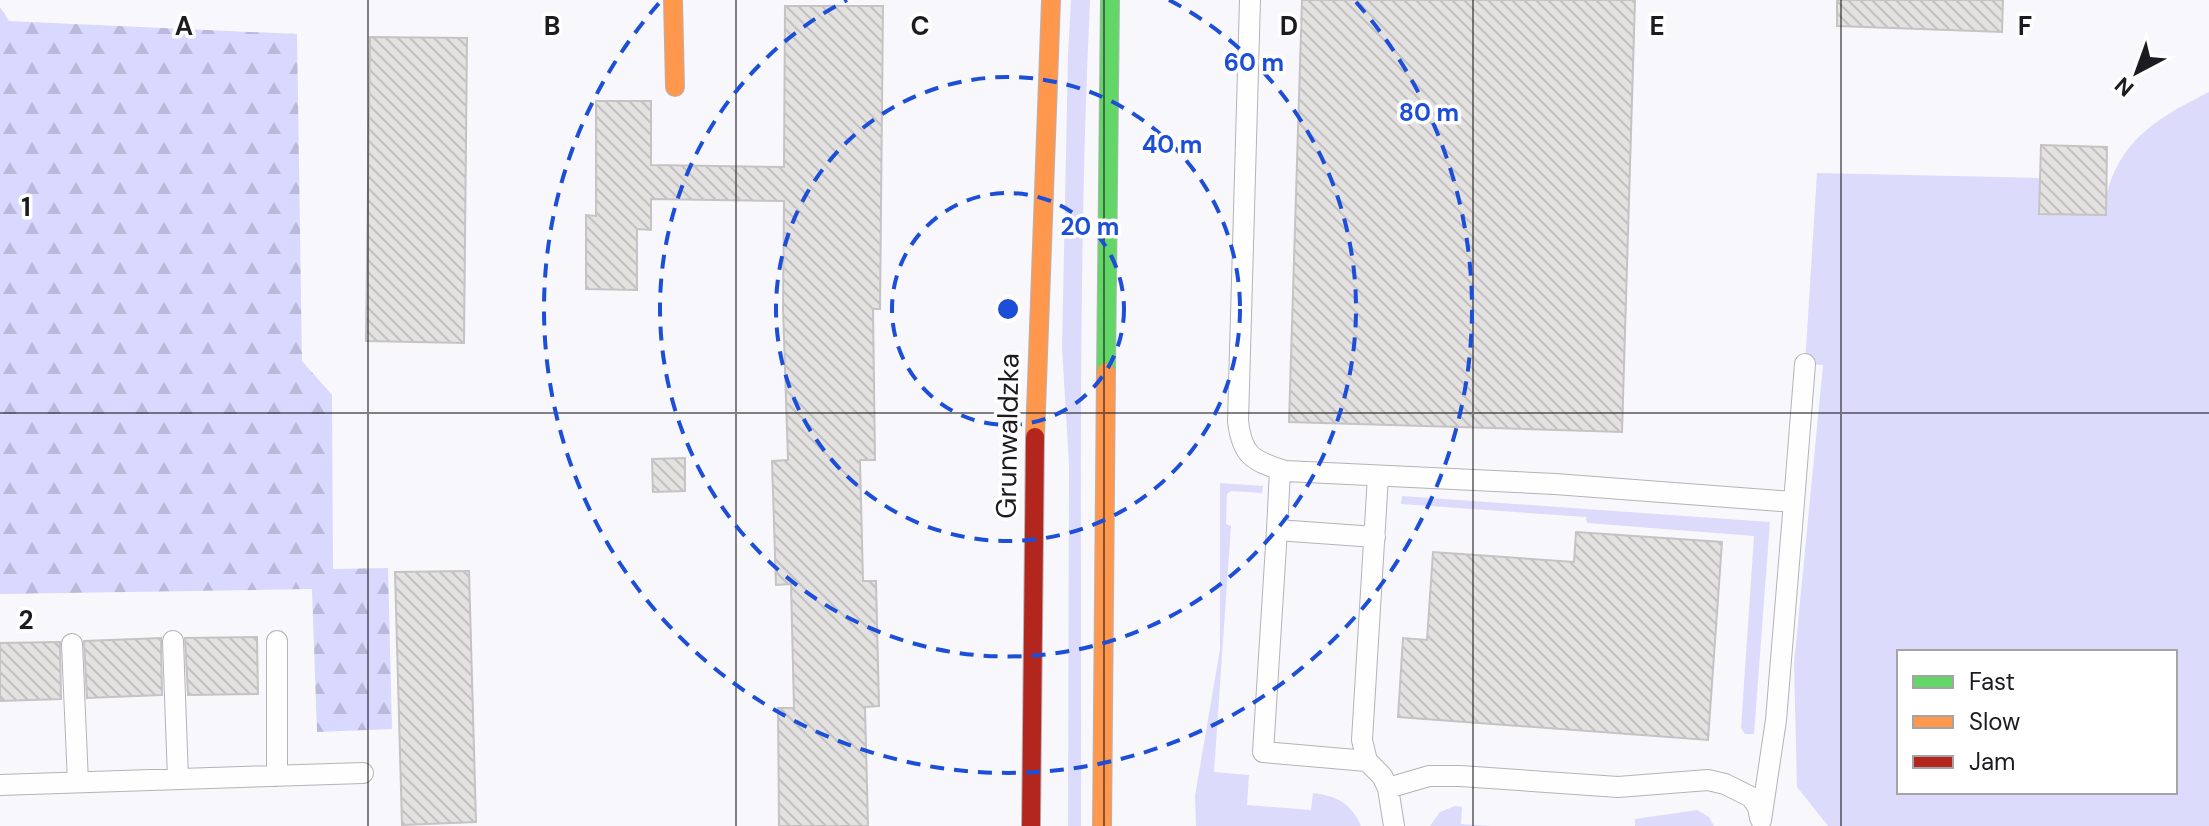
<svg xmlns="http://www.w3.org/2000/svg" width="2209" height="826" viewBox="0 0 2209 826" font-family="'DM Sans',sans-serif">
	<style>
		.green { fill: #dcdbfc; fill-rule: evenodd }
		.forest { fill: url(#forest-firs) }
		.building { fill: url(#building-back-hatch); stroke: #c5c3c3; stroke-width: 2 }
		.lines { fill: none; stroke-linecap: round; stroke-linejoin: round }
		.lane-casing { stroke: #b3b3b8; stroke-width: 22 }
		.fast-casing { stroke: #b3b3b8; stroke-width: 20 }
		.slow-casing { stroke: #b3b3b8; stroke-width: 20 }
		.jam-casing { stroke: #b3b3b8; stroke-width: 20 }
		.lane { stroke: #fefeff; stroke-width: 20 }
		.fast { stroke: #63d668; stroke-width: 18 }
		.slow { stroke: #ff974d; stroke-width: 18 }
		.jam { stroke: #b3261e; stroke-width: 18 }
		.grid { fill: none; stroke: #1b1b21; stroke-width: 2; stroke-opacity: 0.55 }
		.ring { fill: none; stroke: #1d4ed8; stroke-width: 4; stroke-dasharray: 14 10 }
		.labels { text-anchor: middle; stroke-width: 7; stroke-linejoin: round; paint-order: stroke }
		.street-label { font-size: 28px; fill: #1b1b21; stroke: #fff }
		.grid-label { font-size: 26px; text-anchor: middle; font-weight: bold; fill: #1b1b21; stroke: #fff; stroke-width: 7; stroke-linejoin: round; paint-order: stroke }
		.centre { fill: #1d4ed8; stroke: #fff; stroke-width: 4 }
		.ring-label { font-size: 24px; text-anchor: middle; font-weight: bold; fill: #1d4ed8; stroke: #fff; stroke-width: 7; stroke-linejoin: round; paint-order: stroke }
	</style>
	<defs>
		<pattern id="forest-firs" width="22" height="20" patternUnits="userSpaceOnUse" patternTransform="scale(2)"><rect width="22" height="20" fill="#d9d8fe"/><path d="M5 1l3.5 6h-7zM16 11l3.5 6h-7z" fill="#bab9d9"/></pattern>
		<pattern id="building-back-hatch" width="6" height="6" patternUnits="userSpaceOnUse" patternTransform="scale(2)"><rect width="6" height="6" fill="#e4e1e1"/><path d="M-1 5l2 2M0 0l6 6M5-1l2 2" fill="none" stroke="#c3c0c1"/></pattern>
	</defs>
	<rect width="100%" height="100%" fill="#f8f8fc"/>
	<!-- green -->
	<path class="green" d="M 1071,0 L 1090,0 C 1077,275 1082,551 1081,826 L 1068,826 L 1069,464 L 1062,348 L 1068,55 Z
		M 2209,92 L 2209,826 L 1828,826 L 1797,787 L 1794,664 L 1823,365 L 1805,364 L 1817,173 L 2040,178 L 2040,214 L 2106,214 C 2107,207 2105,197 2108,189 C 2124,136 2162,116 2209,92 ZM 1899,652 L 2175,652 L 2175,792 L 1899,792 Z
		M 1220,483 L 1263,486 L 1262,493 L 1231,491 L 1227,494 L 1226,524 L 1231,526 L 1214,772 L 1249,775 L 1247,805 L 1311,810 L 1313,793 C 1337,796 1351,803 1361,826 L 1196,826 L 1195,796 L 1220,649 Z
		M 1402,496 L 1770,522 L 1754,734 L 1745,734 L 1741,728 L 1754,536 L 1587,523 L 1586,517 L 1401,504 Z
		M 1455,806 L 1462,807 L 1461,824 L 1493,826 L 1430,826 L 1440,812 Z
		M 1697,810 L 1709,817 L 1714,826 L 1635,826 L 1635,819 Z"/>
	<!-- forest -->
	<path class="forest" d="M 0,7 L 9,21 L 297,34 L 302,361 L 332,395 L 333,569 L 388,568 L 392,729 L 317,732 L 312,589 L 0,594 Z"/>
	<!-- building -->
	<path class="building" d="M 1302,0 L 1635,0 L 1622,432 L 1289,422 Z
		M 1837,0 L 2003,0 L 2002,32 L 1837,26 Z
		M 785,6 L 883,6 L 880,309 L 873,309 L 875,460 L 860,460 L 863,581 L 876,581 L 879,706 L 865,707 L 868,826 L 779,826 L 778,708 L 794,708 L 791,584 L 776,585 L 772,461 L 788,460 L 783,309 L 784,201 L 651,199 L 651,230 L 637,229 L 637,290 L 586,289 L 586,215 L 596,216 L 596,101 L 651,101 L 651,165 L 784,167 Z
		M 370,37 L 467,38 L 464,343 L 366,341 Z
		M 2041,145 L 2107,147 L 2106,215 L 2039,214 Z
		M 685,458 L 685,491 L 653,492 L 652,459 Z
		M 1576,532 L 1722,542 L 1708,740 L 1398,717 L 1403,638 L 1427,640 L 1433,552 L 1574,562 Z
		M 469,571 L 476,822 L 402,825 L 395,572 Z
		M 257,637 L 258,694 L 188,695 L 185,638 Z
		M 161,638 L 162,695 L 87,698 L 84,641 Z
		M 60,642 L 61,699 L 0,701 L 0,643 Z"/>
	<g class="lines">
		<!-- lane casing -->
		<g class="lane-casing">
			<path id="lane" d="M 1250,0 L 1238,421 C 1242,456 1253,461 1285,471 L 1555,484 L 1794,502 L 1776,720 L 1761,820
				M 1378,476 L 1362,740 L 1367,761 L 1382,776 L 1388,788 L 1394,826
				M 1794,502 L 1805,364
				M 1277,530 L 1280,470
				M 173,641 L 178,779
				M 277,641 L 277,776
				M 72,644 L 78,782
				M 1367,761 L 1263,752 L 1277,530 L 1375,537
				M 0,785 L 363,773
				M 1388,788 L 1429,776 L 1460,776 L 1618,787 L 1708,780 L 1725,784 L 1751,797 L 1758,807 L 1760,818"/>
		</g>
		<!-- fast casing -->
		<g class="fast-casing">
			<path id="fast" d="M 1106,372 L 1110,0"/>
		</g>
		<!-- slow casing -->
		<g class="slow-casing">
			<path id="slow" d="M 673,0 L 675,87
				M 1035,437 L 1051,0
				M 1102,826 L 1106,372"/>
		</g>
		<!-- jam casing -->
		<g class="jam-casing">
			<path id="jam" d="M 1031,826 L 1035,437"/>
		</g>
		<!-- lane -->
		<use href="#lane" class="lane"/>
		<!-- fast -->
		<use href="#fast" class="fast"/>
		<!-- slow -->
		<use href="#slow" class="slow"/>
		<!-- jam -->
		<use href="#jam" class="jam"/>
	</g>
	<!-- grid -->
	<path class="grid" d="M 368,0 L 368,826M 736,0 L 736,826M 1104,0 L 1104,826M 1473,0 L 1473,826M 1841,0 L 1841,826M 0,413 L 2209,413"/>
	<!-- distance rings -->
	<g class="ring">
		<circle cx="1008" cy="309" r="116"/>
		<circle cx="1008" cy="309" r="232"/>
		<path d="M1169 0A348 348 0 1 1 847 0"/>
		<path d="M1356 2A464 464 0 1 1 660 2"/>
	</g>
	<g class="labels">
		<!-- street labels -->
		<g class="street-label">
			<text transform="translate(1007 436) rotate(-89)" y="10">Grunwaldzka</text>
		</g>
	</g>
	<g class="grid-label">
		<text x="184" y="35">A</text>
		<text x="552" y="35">B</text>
		<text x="920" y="35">C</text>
		<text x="1289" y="35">D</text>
		<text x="1657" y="35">E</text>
		<text x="2025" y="35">F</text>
		<text x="26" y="216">1</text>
		<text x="26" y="629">2</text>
	</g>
	<circle cx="1008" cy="309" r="12" class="centre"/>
	<g class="ring-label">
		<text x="1254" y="71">60 m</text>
		<text x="1429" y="121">80 m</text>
		<text x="1172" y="153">40 m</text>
		<text x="1090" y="235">20 m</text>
	</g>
	<!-- legend -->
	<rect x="1897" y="650" width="280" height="144" fill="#ffffff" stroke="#a4a4a6" stroke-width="2"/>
	<rect x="1913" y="676" width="40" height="12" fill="#63d668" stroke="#a4a4a6" stroke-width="2"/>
	<text x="1969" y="690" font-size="24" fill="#1b1b21">Fast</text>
	<rect x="1913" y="716" width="40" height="12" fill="#ff974d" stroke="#a4a4a6" stroke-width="2"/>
	<text x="1969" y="730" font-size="24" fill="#1b1b21">Slow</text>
	<rect x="1913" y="756" width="40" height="12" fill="#b3261e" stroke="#a4a4a6" stroke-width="2"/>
	<text x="1969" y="770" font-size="24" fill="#1b1b21">Jam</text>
	<!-- north arrow -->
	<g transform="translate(2137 72) rotate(221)" stroke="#ffffff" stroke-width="6" paint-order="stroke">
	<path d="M0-6L14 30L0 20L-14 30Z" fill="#1b1b21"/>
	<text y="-12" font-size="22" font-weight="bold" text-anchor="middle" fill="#1b1b21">N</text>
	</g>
</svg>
